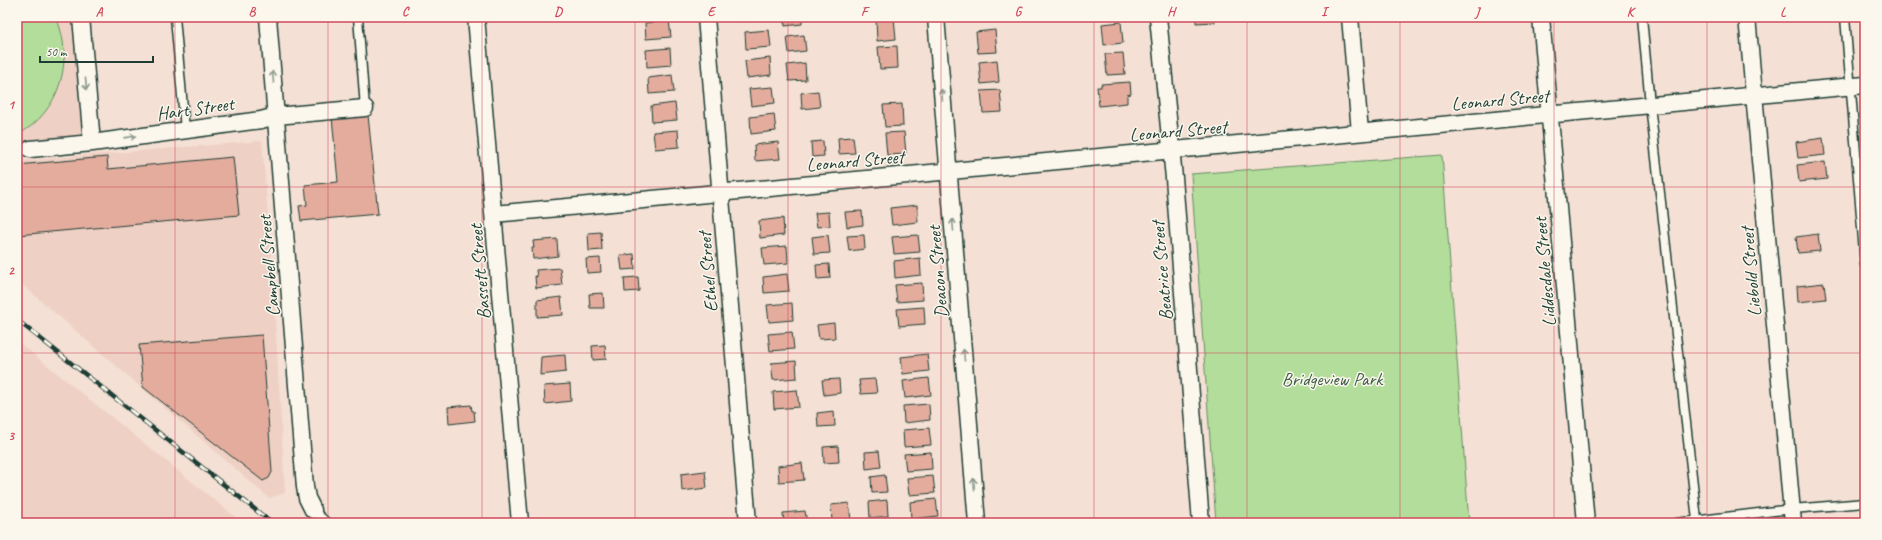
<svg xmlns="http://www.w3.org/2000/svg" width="1882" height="540" viewBox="0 0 1882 540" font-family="Caveat,sans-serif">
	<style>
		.built { fill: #efd0c4 }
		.green { fill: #b2dd9a; stroke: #688d67 }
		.building { fill: #e4ac9d; stroke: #1f3d34 }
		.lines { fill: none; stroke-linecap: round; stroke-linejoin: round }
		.service-casing { stroke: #1f3d34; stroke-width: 11 }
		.minor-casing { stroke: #1f3d34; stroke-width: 19 }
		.service { stroke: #fbf7ec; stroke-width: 8 }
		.minor { stroke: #fbf7ec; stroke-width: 16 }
		.rail-casing { stroke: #1f3d34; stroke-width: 4.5 }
		.rail { stroke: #fbf7ec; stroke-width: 3; stroke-dasharray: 9; stroke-linecap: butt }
		.oneway { stroke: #8d9a90 }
		.grid { fill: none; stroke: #d1495b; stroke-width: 1; stroke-opacity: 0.55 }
		.labels { text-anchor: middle; stroke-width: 3; stroke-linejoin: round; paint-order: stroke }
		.street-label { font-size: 19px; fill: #1f3d34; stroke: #fbf7ec }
		.park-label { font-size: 19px; fill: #3c5d48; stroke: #fbf7ec }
		.neatline { fill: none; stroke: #d1495b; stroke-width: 1.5 }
		.grid-label { font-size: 13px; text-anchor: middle; font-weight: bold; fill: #d1495b }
	</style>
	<rect width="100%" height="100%" fill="#f4e0d4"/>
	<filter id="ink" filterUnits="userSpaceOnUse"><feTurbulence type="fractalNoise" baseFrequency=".025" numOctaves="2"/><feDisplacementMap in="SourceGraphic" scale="8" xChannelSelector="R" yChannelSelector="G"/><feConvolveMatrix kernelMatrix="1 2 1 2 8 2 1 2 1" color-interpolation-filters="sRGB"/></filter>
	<g filter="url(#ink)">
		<!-- built -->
		<path class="built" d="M 17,17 L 72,17 L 84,134 L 17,142 Z
			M 262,141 L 273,281 L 285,493 L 269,498 L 17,280 L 17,161 Z
			M 17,341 L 243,523 L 17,523 Z"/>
		<!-- green -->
		<path class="green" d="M 17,17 L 56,17 C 75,60 60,113 17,135 Z
			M 1442,155 L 1469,523 L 1216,523 L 1191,174 Z"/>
		<!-- building -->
		<path class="building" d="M 741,17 L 766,17 L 766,19 L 742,21 Z
			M 784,17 L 802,17 L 802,24 L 785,26 Z
			M 894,17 L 896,39 L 877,41 L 876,19 Z
			M 1196,17 L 1214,17 L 1215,22 L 1196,23 Z
			M 669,20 L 671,37 L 646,39 L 645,23 Z
			M 1121,22 L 1123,43 L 1104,45 L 1102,24 Z
			M 769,30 L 771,47 L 746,49 L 745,32 Z
			M 995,30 L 997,52 L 978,53 L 976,32 Z
			M 804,35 L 806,51 L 789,53 L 787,37 Z
			M 897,46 L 898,68 L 880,69 L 878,47 Z
			M 670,48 L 671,65 L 647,67 L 646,50 Z
			M 1123,53 L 1125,74 L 1107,75 L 1105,54 Z
			M 770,58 L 771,75 L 747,78 L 745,61 Z
			M 997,60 L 999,82 L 981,84 L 979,62 Z
			M 805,63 L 806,80 L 789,81 L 787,65 Z
			M 672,75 L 674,92 L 649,94 L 648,78 Z
			M 1130,82 L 1131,94 L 1127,95 L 1127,103 L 1099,106 L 1097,87 L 1101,87 L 1101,84 Z
			M 773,87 L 775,103 L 751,106 L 749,89 Z
			M 1000,90 L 1002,112 L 983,113 L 981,91 Z
			M 818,91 L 820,107 L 802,109 L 801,93 Z
			M 675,103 L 677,120 L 652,122 L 651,106 Z
			M 902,104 L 903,126 L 885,127 L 883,105 Z
			M 774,114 L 776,131 L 751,134 L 750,117 Z
			M 368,115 L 378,214 L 301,221 L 299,206 L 307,205 L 305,185 L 338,182 L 332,117 Z
			M 678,130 L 679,147 L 655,149 L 653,132 Z
			M 904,132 L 906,154 L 887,155 L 885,133 Z
			M 853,137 L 855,153 L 839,154 L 838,138 Z
			M 1823,138 L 1825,155 L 1798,158 L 1796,142 Z
			M 823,141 L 824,156 L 812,157 L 811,142 Z
			M 778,142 L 780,159 L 755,161 L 754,145 Z
			M 107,157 L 108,169 L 233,157 L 239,215 L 17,235 L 17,165 Z
			M 1825,162 L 1827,179 L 1799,182 L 1797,165 Z
			M 917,205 L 918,222 L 892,225 L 890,208 Z
			M 862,211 L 863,225 L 847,227 L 845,212 Z
			M 829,212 L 830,226 L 817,227 L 815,213 Z
			M 783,218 L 784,235 L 760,238 L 759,221 Z
			M 601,232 L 602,250 L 589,251 L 588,233 Z
			M 1818,234 L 1820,251 L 1798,253 L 1796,237 Z
			M 828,235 L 830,253 L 814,254 L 812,237 Z
			M 864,235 L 865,249 L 849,251 L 847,236 Z
			M 918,235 L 920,252 L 894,254 L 892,237 Z
			M 557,239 L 558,256 L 533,259 L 532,248 L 534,248 L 533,241 Z
			M 787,246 L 788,263 L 764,265 L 762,248 Z
			M 634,254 L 635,269 L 622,270 L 620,255 Z
			M 600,258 L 601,272 L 587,273 L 586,259 Z
			M 920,258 L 921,275 L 895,278 L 894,261 Z
			M 829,264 L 830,278 L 817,279 L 816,265 Z
			M 560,268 L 562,285 L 536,288 L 535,276 L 537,277 L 536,270 Z
			M 787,274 L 789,291 L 764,293 L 763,277 Z
			M 638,277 L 639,291 L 625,292 L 624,278 Z
			M 922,283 L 923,300 L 897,302 L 895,285 Z
			M 1824,283 L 1826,299 L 1798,302 L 1797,286 Z
			M 603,293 L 604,308 L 590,308 L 589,294 Z
			M 561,297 L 563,315 L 537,317 L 537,300 Z
			M 792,303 L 793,320 L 769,322 L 767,305 Z
			M 924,307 L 925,324 L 899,326 L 897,309 Z
			M 834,323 L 835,338 L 819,339 L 817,325 Z
			M 792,332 L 794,349 L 770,351 L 768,334 Z
			M 262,335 L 272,472 L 269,478 L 263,481 L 143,387 L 139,345 Z
			M 605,345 L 606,359 L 593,360 L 592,346 Z
			M 927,354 L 929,371 L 903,374 L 901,357 Z
			M 565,355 L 566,372 L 540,375 L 541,357 Z
			M 796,361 L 797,378 L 773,380 L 771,363 Z
			M 929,378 L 931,395 L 905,398 L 903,381 Z
			M 839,379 L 840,393 L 824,395 L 822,380 Z
			M 875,379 L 877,393 L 861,394 L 859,380 Z
			M 570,384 L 571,401 L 545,404 L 544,386 Z
			M 797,390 L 799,407 L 774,409 L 773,392 Z
			M 929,404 L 930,420 L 904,423 L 903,406 Z
			M 471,405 L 472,411 L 474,411 L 475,421 L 449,424 L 448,407 Z
			M 834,411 L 835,426 L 818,427 L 817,413 Z
			M 929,428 L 931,445 L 904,447 L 903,430 Z
			M 838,446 L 839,462 L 824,463 L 823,447 Z
			M 879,451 L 881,467 L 866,469 L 865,452 Z
			M 931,452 L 932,469 L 906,471 L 904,454 Z
			M 802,463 L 804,480 L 779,482 L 778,466 Z
			M 705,471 L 707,488 L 682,491 L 681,474 Z
			M 885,475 L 887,492 L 872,493 L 871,477 Z
			M 933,476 L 935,493 L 909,495 L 907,478 Z
			M 936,499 L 938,516 L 911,519 L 910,502 Z
			M 887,500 L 888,516 L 870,518 L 869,502 Z
			M 849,503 L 851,520 L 832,522 L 831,505 Z
			M 805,511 L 807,523 L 784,523 L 783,513 Z"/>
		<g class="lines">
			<!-- service casing -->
			<g class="service-casing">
				<path id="service" d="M 175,17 L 185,130
					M 358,17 L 365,108
					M 1642,17 L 1650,105 L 1697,520
					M 1845,17 L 1865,265
					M 313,510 L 327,523
					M 1676,523 L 1792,509 L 1865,503"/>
			</g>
			<!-- minor casing -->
			<g class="minor-casing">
				<path id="minor" d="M 81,17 L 92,143
					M 268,17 L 305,487 L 307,498 L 313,510
					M 476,17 L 520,523
					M 706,17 L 748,523
					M 936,17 L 977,523
					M 1158,17 L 1174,178 L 1201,523
					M 1350,17 L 1360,132
					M 1541,17 L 1586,523
					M 1747,17 L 1793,523
					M 30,149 L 92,143 L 261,120 L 276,116 L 365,108
					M 494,214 L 1865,85"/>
			</g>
			<!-- service -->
			<use href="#service" class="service"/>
			<!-- minor -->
			<use href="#minor" class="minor"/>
			<!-- rail casing -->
			<g class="rail-casing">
				<path id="rail" d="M 17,320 L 272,523"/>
			</g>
			<!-- rail -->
			<use href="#rail" class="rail"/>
		</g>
		<!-- one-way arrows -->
		<defs><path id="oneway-shaft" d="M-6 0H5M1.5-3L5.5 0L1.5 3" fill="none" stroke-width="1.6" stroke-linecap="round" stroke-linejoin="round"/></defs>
		<g class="oneway">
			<use href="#oneway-shaft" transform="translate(273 77) rotate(-95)"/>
			<use href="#oneway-shaft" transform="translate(86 84) rotate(85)"/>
			<use href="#oneway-shaft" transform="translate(942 95) rotate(-94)"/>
			<use href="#oneway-shaft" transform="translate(130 137) rotate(-8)"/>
			<use href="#oneway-shaft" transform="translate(953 225) rotate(-95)"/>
			<use href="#oneway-shaft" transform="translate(964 355) rotate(-95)"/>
			<use href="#oneway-shaft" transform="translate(974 484) rotate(-95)"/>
		</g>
	</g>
	<!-- grid -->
	<path class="grid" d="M 175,17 L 175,523M 328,17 L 328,523M 482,17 L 482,523M 635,17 L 635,523M 788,17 L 788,523M 941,17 L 941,523M 1094,17 L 1094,523M 1247,17 L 1247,523M 1400,17 L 1400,523M 1554,17 L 1554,523M 1707,17 L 1707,523M 17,187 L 1865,187M 17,353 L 1865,353"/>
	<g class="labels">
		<!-- street labels -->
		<g class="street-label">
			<text transform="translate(1500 99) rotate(-5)" y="7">Leonard Street</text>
			<text transform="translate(195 108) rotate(-8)" y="7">Hart Street</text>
			<text transform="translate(1178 130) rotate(-5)" y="7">Leonard Street</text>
			<text transform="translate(855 160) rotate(-5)" y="7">Leonard Street</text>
			<text transform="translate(268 266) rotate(-95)" y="7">Campbell Street</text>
			<text transform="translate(1161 271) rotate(-95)" y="7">Beatrice Street</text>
			<text transform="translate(479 272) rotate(-95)" y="7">Bassett Street</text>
			<text transform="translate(707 272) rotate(-95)" y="7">Ethel Street</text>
			<text transform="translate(937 272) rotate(-95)" y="7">Deacon Street</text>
			<text transform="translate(1544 272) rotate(-95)" y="7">Liddesdale Street</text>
			<text transform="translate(1750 272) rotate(-95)" y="7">Liebold Street</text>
		</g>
		<!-- park labels -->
		<g class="park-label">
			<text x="1332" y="385">Bridgeview Park</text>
		</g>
	</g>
	<!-- margin -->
	<rect width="1882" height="540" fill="none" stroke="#fbf7ec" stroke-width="44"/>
	<!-- scale -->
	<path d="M40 56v6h113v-6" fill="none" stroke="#1f3d34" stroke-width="2"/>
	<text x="46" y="56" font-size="12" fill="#1f3d34" stroke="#fbf7ec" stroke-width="3" paint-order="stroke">50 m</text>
	<rect x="22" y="22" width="1838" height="496" class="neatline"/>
	<g class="grid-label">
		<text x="99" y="16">A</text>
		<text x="252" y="16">B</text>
		<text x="405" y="16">C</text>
		<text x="558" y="16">D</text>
		<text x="711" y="16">E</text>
		<text x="864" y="16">F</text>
		<text x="1018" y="16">G</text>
		<text x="1171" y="16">H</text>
		<text x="1324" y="16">I</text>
		<text x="1477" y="16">J</text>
		<text x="1630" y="16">K</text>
		<text x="1783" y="16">L</text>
		<text x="11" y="109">1</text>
		<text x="11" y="275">2</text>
		<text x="11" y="440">3</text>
	</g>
</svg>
